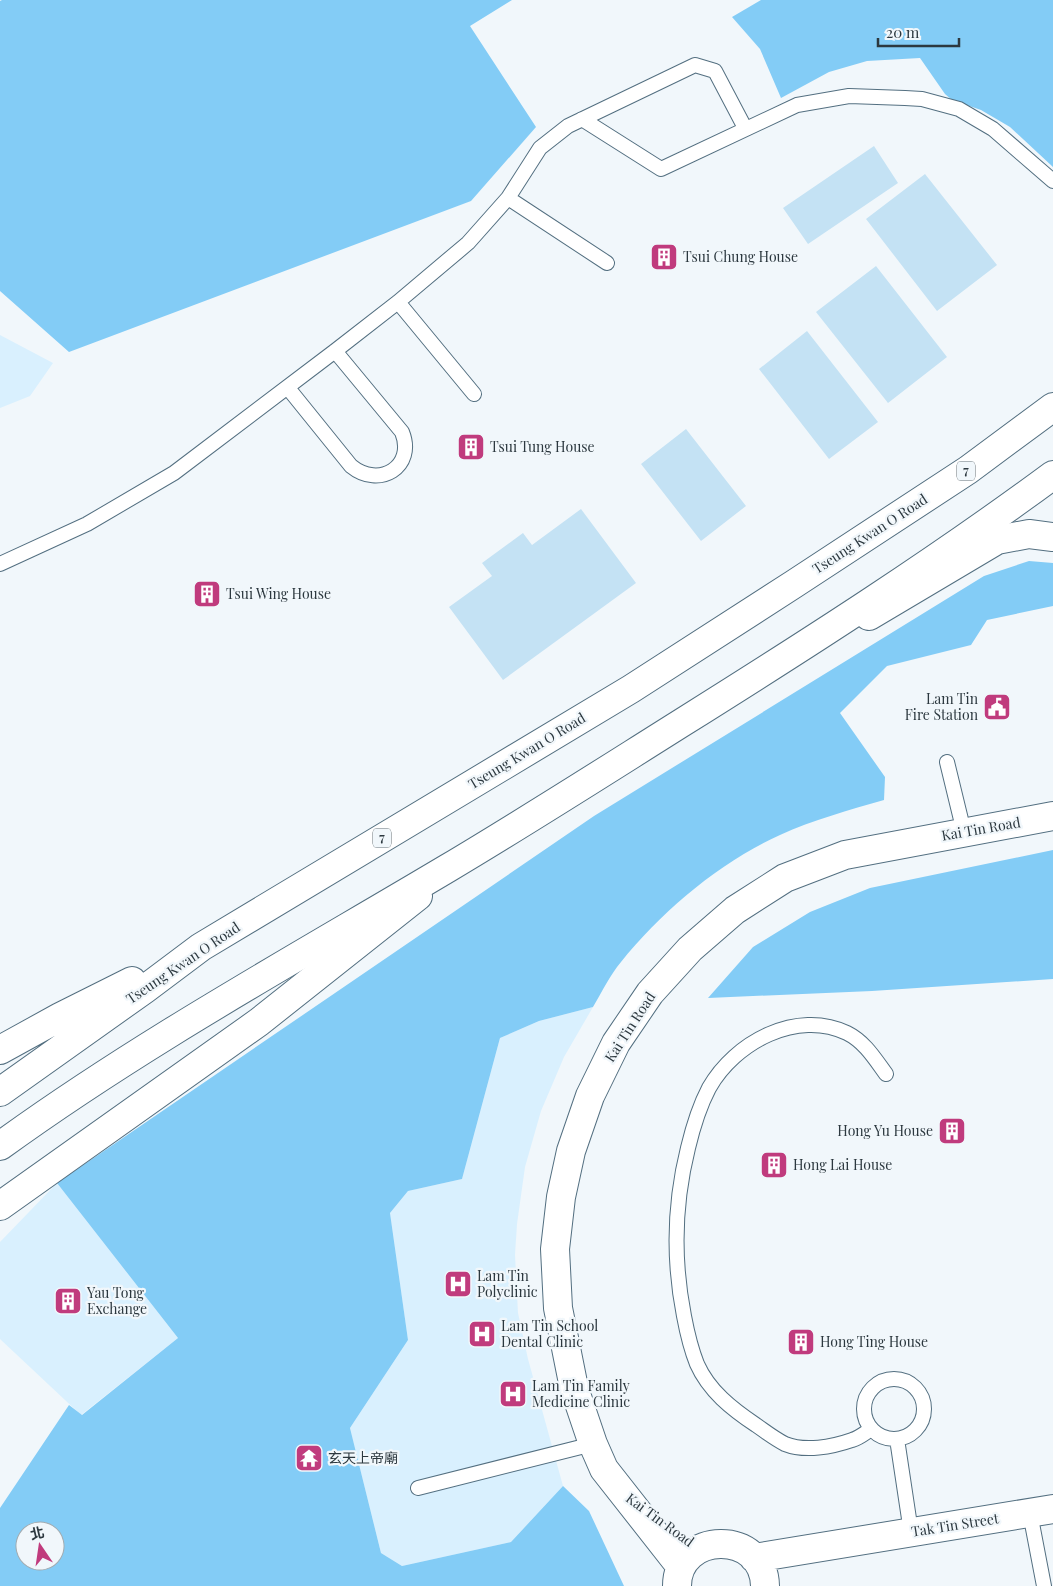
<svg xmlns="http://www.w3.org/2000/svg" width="1053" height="1586" viewBox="0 0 1053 1586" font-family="'Playfair Display','Noto Sans TC',serif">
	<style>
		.built { fill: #d9f0fe }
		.green { fill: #c4e2f4 }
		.forest { fill: #83ccf6; fill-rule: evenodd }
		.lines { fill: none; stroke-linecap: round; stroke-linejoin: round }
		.lane-casing { stroke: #536f80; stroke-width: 16 }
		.secondary-casing { stroke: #536f80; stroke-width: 30 }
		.primary-casing { stroke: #536f80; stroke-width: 30 }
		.highway-casing { stroke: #536f80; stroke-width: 30 }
		.lane { stroke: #fff; stroke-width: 14 }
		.secondary { stroke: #fff; stroke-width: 28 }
		.primary { stroke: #fff; stroke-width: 28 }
		.highway { stroke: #fff; stroke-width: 28 }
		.labels { text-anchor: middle; stroke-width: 4.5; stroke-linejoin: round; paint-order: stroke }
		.shield { fill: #f1f7fb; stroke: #677177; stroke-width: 1 }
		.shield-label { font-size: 12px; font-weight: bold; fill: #2c383f }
		.poi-label { font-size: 14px; fill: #2c383f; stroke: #f1f7fb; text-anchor: start }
		.street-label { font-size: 14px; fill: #2c383f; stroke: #f1f7fb }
	</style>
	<rect width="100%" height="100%" fill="#f1f7fb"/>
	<!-- built -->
	<path class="built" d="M 0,335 L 53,363 L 30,396 L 0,408 Z
		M 593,1007 L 564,1057 L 541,1111 L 525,1167 L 517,1224 L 515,1255 L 518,1313 L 528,1359 L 563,1486 L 511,1542 L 402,1566 L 381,1553 L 350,1428 L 408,1340 L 390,1213 L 408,1191 L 462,1179 L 500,1038 L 539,1021 Z
		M 57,1183 L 178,1338 L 81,1415 L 0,1339 L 0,1242 Z"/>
	<!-- green -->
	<path class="green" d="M 874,146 L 898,183 L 808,244 L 783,208 Z
		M 925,174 L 997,265 L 937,311 L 866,219 Z
		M 876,266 L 947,357 L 888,403 L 816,312 Z
		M 807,331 L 878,422 L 829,459 L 759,369 Z
		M 686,429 L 746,506 L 701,541 L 641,464 Z
		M 581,509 L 636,583 L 503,680 L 449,607 L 492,576 L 482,563 L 523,533 L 532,545 Z"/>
	<!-- forest -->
	<path class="forest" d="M 2,0 L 512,0 L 470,26 L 536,127 L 471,201 L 69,352 L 0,291 L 0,1 Z
		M 761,0 L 1053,0 L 1053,167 L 1010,127 L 981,110 L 952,100 L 945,94 L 920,58 L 867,61 L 829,72 L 781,98 L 760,49 L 732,17 Z
		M 1029,561 L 1053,563 L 1053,606 L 987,620 L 971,645 L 887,666 L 840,713 L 885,777 L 884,800 C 849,810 813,820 780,835 C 720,862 662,911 621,962 C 610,975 602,992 593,1007 L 539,1021 L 500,1038 L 462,1179 L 408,1191 L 390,1213 L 408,1340 L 350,1428 L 381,1553 L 402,1566 L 511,1542 L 563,1486 L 589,1511 L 624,1586 L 0,1586 L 0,1508 L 69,1405 L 82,1415 L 178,1338 L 57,1183 L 594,816 L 984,576 ZM 25,1531 L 55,1531 L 55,1561 L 25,1561 Z
		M 1053,850 L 1053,979 L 872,991 L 708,998 L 753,947 L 810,912 L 870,888 Z"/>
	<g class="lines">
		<!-- lane casing -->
		<g class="lane-casing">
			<path id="lane" d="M 582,119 L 661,169 L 797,105 L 849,96 L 905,98 L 922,99 L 959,109 L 993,129 L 1053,181
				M 508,198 L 607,263
				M 398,302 L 474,394
				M 288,388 L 351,466 C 379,489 416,467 402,432 L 335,351
				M 0,564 L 87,524 L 174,473 L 335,351 L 398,302 L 468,243 L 508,198 L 540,148 L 568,126 L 695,65 L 715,71 L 745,128
				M 947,762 L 964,832
				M864 1409a30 30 0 1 1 60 0a30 30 0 1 1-60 0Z
				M 871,1429 C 865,1433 859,1438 852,1440 C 832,1447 805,1452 785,1444 C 775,1439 766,1432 756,1425 C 732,1409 709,1391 697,1364 C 691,1349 687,1332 684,1316 C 673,1260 674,1204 688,1148 C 693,1127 699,1107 709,1088 C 735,1042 797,1009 847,1033 C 865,1042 875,1059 886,1074
				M 897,1439 L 911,1532
				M 418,1488 L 593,1444
				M 1030,1513 L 1044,1586"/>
		</g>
		<!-- secondary casing -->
		<g class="secondary-casing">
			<path id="secondary" d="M 869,616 L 997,540 L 1029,534 L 1053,537
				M 754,1558 L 1053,1509
				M 681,1567 L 604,1469 L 593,1444 L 574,1388 L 558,1308 L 555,1249 L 561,1197 L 571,1151 L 590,1096 L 616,1043 L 650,993 L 690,949 L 735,910 L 785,878 L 845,855 L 1053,816
				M 677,1586 C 677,1531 764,1529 765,1586"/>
		</g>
		<!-- primary casing -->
		<g class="primary-casing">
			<path id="primary" d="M 0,1206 L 259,1022 L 418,896"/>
		</g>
		<!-- highway casing -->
		<g class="highway-casing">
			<path id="highway" d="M 0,1050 L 60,1017 L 132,981
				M 0,1092 L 145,989 L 201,947 L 631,689 L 794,584 L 968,470 L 1053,407
				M 0,1146 C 142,1043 297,958 448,868 C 527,821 605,771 683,722 C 809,643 934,563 1053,475"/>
		</g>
		<!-- lane -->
		<use href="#lane" class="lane"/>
		<!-- secondary -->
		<use href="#secondary" class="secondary"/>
		<!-- primary -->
		<use href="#primary" class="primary"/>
		<!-- highway -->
		<use href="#highway" class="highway"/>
	</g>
	<!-- icons -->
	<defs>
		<g id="building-square" transform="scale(1.4375)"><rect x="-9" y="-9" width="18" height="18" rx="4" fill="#c03b7d" stroke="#f1f7fb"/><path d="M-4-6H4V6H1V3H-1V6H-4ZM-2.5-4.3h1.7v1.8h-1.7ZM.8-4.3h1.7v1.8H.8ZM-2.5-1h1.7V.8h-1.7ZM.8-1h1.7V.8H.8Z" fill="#fff"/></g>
		<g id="civic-square" transform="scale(1.4375)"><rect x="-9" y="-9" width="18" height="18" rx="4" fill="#c03b7d" stroke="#f1f7fb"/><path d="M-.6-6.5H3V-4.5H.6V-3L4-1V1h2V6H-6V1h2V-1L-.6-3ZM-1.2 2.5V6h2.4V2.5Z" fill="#fff"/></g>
		<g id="hospital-square" transform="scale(1.4375)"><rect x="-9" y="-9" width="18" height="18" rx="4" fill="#c03b7d" stroke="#f1f7fb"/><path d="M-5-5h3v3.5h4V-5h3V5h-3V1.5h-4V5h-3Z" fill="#fff"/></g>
		<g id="temple-square" transform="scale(1.4375)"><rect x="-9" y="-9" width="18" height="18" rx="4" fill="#c03b7d" stroke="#f1f7fb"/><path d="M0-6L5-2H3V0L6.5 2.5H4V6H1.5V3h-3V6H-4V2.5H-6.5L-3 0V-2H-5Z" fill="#fff"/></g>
	</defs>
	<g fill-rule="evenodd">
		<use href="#building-square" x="664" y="257"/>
		<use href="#building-square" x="471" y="447"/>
		<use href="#building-square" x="207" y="594"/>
		<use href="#civic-square" x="997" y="707"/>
		<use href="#building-square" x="952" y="1131"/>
		<use href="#building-square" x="774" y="1165"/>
		<use href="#hospital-square" x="458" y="1284"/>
		<use href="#building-square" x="68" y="1301"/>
		<use href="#hospital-square" x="482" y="1334"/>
		<use href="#building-square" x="801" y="1342"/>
		<use href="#hospital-square" x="513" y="1394"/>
		<use href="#temple-square" x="309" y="1458"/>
	</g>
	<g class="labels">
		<!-- shield labels -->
		<g class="shield">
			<rect x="957" y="461.5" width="18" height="19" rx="4"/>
			<rect x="373" y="828.5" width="18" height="19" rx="4"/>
		</g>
		<g class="shield-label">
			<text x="966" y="475">7</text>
			<text x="382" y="842">7</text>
		</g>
		<!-- poi labels -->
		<g class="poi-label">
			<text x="683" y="262">Tsui Chung House</text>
			<text x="490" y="452">Tsui Tung House</text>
			<text x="226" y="599">Tsui Wing House</text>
			<text x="978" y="704" text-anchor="end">Lam Tin<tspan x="978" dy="16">Fire Station</tspan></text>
			<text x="933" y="1136" text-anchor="end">Hong Yu House</text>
			<text x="793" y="1170">Hong Lai House</text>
			<text x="477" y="1281">Lam Tin<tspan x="477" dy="16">Polyclinic</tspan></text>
			<text x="87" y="1298">Yau Tong<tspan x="87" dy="16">Exchange</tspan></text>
			<text x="501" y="1331">Lam Tin School<tspan x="501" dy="16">Dental Clinic</tspan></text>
			<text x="820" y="1347">Hong Ting House</text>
			<text x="532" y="1391">Lam Tin Family<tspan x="532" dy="16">Medicine Clinic</tspan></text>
			<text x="328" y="1463">玄天上帝廟</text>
		</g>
		<!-- street labels -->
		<g class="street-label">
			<text transform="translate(870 534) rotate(-33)" y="5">Tseung Kwan O Road</text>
			<text transform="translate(527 751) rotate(-31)" y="5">Tseung Kwan O Road</text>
			<text transform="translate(981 829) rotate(-10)" y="5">Kai Tin Road</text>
			<text transform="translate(183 963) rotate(-34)" y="5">Tseung Kwan O Road</text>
			<text transform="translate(630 1027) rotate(-57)" y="5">Kai Tin Road</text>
			<text transform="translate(660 1520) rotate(36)" y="5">Kai Tin Road</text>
			<text transform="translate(955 1525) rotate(-9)" y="5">Tak Tin Street</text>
		</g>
	</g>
	<!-- north arrow -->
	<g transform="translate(40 1546) rotate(347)"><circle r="24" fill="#f1f7fb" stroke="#a2abb0"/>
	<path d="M0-4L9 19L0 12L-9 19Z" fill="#c03b7d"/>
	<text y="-8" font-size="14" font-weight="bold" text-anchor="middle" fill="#2c383f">北</text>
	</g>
	<!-- scale -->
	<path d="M878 38v8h81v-8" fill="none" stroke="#2c383f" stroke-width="2.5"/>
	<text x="886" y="38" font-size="15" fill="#2c383f" stroke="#f1f7fb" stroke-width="4" paint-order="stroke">20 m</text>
</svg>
